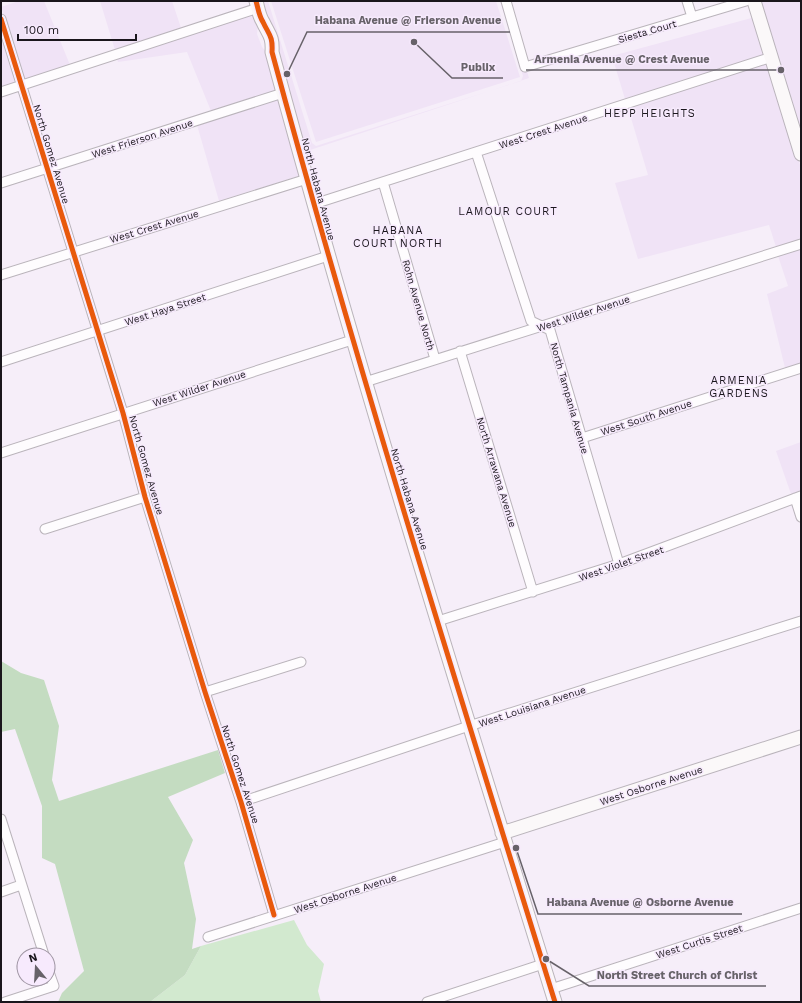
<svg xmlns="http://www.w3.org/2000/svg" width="802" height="1003" viewBox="0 0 802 1003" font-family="'Work Sans',sans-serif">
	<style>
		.built { fill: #f0e3f6 }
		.green { fill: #d2e9cf }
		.forest { fill: #c4dcc1 }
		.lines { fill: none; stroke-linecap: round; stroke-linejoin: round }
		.street-casing { stroke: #bab4bb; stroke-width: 11 }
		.secondary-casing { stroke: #bab4bb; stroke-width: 15 }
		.street { stroke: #fefcfe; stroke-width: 9 }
		.secondary { stroke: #fbf8f9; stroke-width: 13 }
		.cycleway-casing { stroke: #f7eafd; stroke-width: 8 }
		.cycleway { stroke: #e8590c; stroke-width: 5 }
		.labels { text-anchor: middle; stroke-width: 3; stroke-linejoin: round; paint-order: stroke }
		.street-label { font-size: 10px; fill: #1a161c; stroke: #f7eafd }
		.neighbourhood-label { font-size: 11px; letter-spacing: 1px; fill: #1a161c; stroke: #f7eafd }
		.leader { fill: none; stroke: #676269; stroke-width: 1.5 }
		.callout-dot { fill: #676269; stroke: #f7eafd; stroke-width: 1.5 }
		.callout-label { font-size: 11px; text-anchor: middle; font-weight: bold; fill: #676269; stroke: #f7eafd; stroke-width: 3; stroke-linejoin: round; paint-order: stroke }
	</style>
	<rect width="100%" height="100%" fill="#f6eef9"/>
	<!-- built -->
	<path class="built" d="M 19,1 L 44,1 L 70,65 L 25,80 L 1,7 Z
		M 100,1 L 172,1 L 181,28 L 115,50 Z
		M 260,1 L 268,1 L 312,143 L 316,146 L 521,81 L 523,76 L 500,1 L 506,1 L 529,78 L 304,152 Z
		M 271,1 L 496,1 L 520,77 L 316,142 Z
		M 759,1 L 801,1 L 801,140 Z
		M 256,13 L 258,24 L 257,34 L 262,47 L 267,53 L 278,90 L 211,111 L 187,52 L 118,62 L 117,59 Z
		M 755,17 L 767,54 L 625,99 L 612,56 Z
		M 1,33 L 17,83 L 1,88 Z
		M 769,63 L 801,168 L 801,239 L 776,247 L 769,225 L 638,259 L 615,183 L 648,175 L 628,108 Z
		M 280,99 L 301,175 L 219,201 L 197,125 Z
		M 801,248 L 801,363 L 785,368 L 767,294 L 788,286 L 778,256 Z
		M 801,442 L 801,491 L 791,494 L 776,451 Z"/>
	<!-- green -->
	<path class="green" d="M 294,920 L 307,945 L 324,964 L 318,991 L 321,1002 L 150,1002 L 185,975 L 201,946 Z"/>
	<!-- forest -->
	<path class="forest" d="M 1,661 L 21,673 L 44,680 L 59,726 L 52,780 L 59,801 L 218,750 L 225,773 L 168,797 L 193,840 L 184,863 L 196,919 L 192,949 L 201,946 L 185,975 L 150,1002 L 58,1002 L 62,993 L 84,971 L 55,864 L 42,858 L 42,806 L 15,729 L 1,732 Z"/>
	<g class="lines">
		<!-- street casing -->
		<g class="street-casing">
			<path id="street" d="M 506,1 L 525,67 L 746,1
				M 687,1 L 692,17
				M 1,19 L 123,413 L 145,497 L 205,692 L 241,802 L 274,915
				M 1,92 L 258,8
				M 476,152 L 531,321 L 550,330 L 619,564
				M 383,182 L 435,359
				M 1,183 L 283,93
				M 314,204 L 772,57
				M 1,275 L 307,179
				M 460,351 L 533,592
				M 1,362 L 328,256
				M 365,382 L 801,244
				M 582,438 L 801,368
				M 1,453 L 352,340
				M 795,498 L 801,517
				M 45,529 L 145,497
				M 438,621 L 619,564 L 801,496
				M 205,692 L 301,662
				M 241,802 L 469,726 L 801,621
				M 1,819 L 44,955
				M 1,892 L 21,885
				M 208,937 L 505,842
				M 551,989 L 801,908
				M 5,1002 L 54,986 L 48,969
				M 427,1002 L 543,964"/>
		</g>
		<!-- secondary casing -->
		<g class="secondary-casing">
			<path id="secondary" d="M 256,1 C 258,8 259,16 263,22 C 269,35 273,36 272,52 C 358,371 457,686 555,1002
				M 754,1 L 801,154
				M 502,833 L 801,737"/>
		</g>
		<!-- street -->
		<use href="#street" class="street"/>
		<!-- secondary -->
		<use href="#secondary" class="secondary"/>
		<!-- cycleway casing -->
		<g class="cycleway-casing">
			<path id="cycleway" d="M 256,1 C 258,8 259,16 263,22 C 269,35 273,36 272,52 C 358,371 457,686 555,1002
				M 1,19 L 123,413 L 145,497 L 205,692 L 241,802 L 274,915"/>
		</g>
		<!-- cycleway -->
		<use href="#cycleway" class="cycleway"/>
	</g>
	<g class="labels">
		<!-- street labels -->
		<g class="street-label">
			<text transform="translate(647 31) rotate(-16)" y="4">Siesta Court</text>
			<text transform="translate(543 131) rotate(-18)" y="4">West Crest Avenue</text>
			<text transform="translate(142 138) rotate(-18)" y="4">West Frierson Avenue</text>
			<text transform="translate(52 154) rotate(73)" y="4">North Gomez Avenue</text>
			<text transform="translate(319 189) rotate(75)" y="4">North Habana Avenue</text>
			<text transform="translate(154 226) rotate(-17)" y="4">West Crest Avenue</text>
			<text transform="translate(419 305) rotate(74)" y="4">Rohn Avenue North</text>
			<text transform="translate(165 309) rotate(-18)" y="4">West Haya Street</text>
			<text transform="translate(583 313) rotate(-18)" y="4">West Wilder Avenue</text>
			<text transform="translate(199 388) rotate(-18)" y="4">West Wilder Avenue</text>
			<text transform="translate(570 398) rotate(74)" y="4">North Tampania Avenue</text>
			<text transform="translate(646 417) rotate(-18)" y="4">West South Avenue</text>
			<text transform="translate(147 465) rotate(74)" y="4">North Gomez Avenue</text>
			<text transform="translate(497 472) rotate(73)" y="4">North Arrawana Avenue</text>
			<text transform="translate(410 499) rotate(73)" y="4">North Habana Avenue</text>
			<text transform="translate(621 563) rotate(-19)" y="4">West Violet Street</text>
			<text transform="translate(532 706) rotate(-18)" y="4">West Louisiana Avenue</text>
			<text transform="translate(241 774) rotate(72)" y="4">North Gomez Avenue</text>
			<text transform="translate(651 785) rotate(-18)" y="4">West Osborne Avenue</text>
			<text transform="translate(345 893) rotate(-18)" y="4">West Osborne Avenue</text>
			<text transform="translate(699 941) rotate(-18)" y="4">West Curtis Street</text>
		</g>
		<!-- neighbourhood labels -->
		<g class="neighbourhood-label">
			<text x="650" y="117">HEPP HEIGHTS</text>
			<text x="508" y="215">LAMOUR COURT</text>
			<text x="398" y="234">HABANA<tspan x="398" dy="13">COURT NORTH</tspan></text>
			<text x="739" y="384">ARMENIA<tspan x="739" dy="13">GARDENS</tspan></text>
		</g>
	</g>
	<!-- callouts -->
	<path class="leader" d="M287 74L307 32H510M781 70L718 70H526M414 42L452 78H503M516 848L538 914H742M546 959L589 986H766"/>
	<g class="callout-dot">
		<circle cx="287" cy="74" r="4"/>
		<circle cx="781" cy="70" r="4"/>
		<circle cx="414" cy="42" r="4"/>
		<circle cx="516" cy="848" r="4"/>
		<circle cx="546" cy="959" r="4"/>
	</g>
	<g class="callout-label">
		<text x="408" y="24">Habana Avenue @ Frierson Avenue</text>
		<text x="622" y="63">Armenia Avenue @ Crest Avenue</text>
		<text x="478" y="71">Publix</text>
		<text x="640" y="906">Habana Avenue @ Osborne Avenue</text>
		<text x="677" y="979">North Street Church of Christ</text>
	</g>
	<!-- border -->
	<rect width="802" height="1003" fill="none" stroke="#1a161c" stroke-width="4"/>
	<!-- north arrow -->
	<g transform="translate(36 967) rotate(342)"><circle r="19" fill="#f7eafd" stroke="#9f95a3"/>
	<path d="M0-3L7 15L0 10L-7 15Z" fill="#676269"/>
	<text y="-6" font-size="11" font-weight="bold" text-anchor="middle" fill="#1a161c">N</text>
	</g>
	<!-- scale -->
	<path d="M18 34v6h118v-6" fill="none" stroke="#1a161c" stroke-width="2"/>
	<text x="24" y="34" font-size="12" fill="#1a161c" stroke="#f7eafd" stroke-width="3" paint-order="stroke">100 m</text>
</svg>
